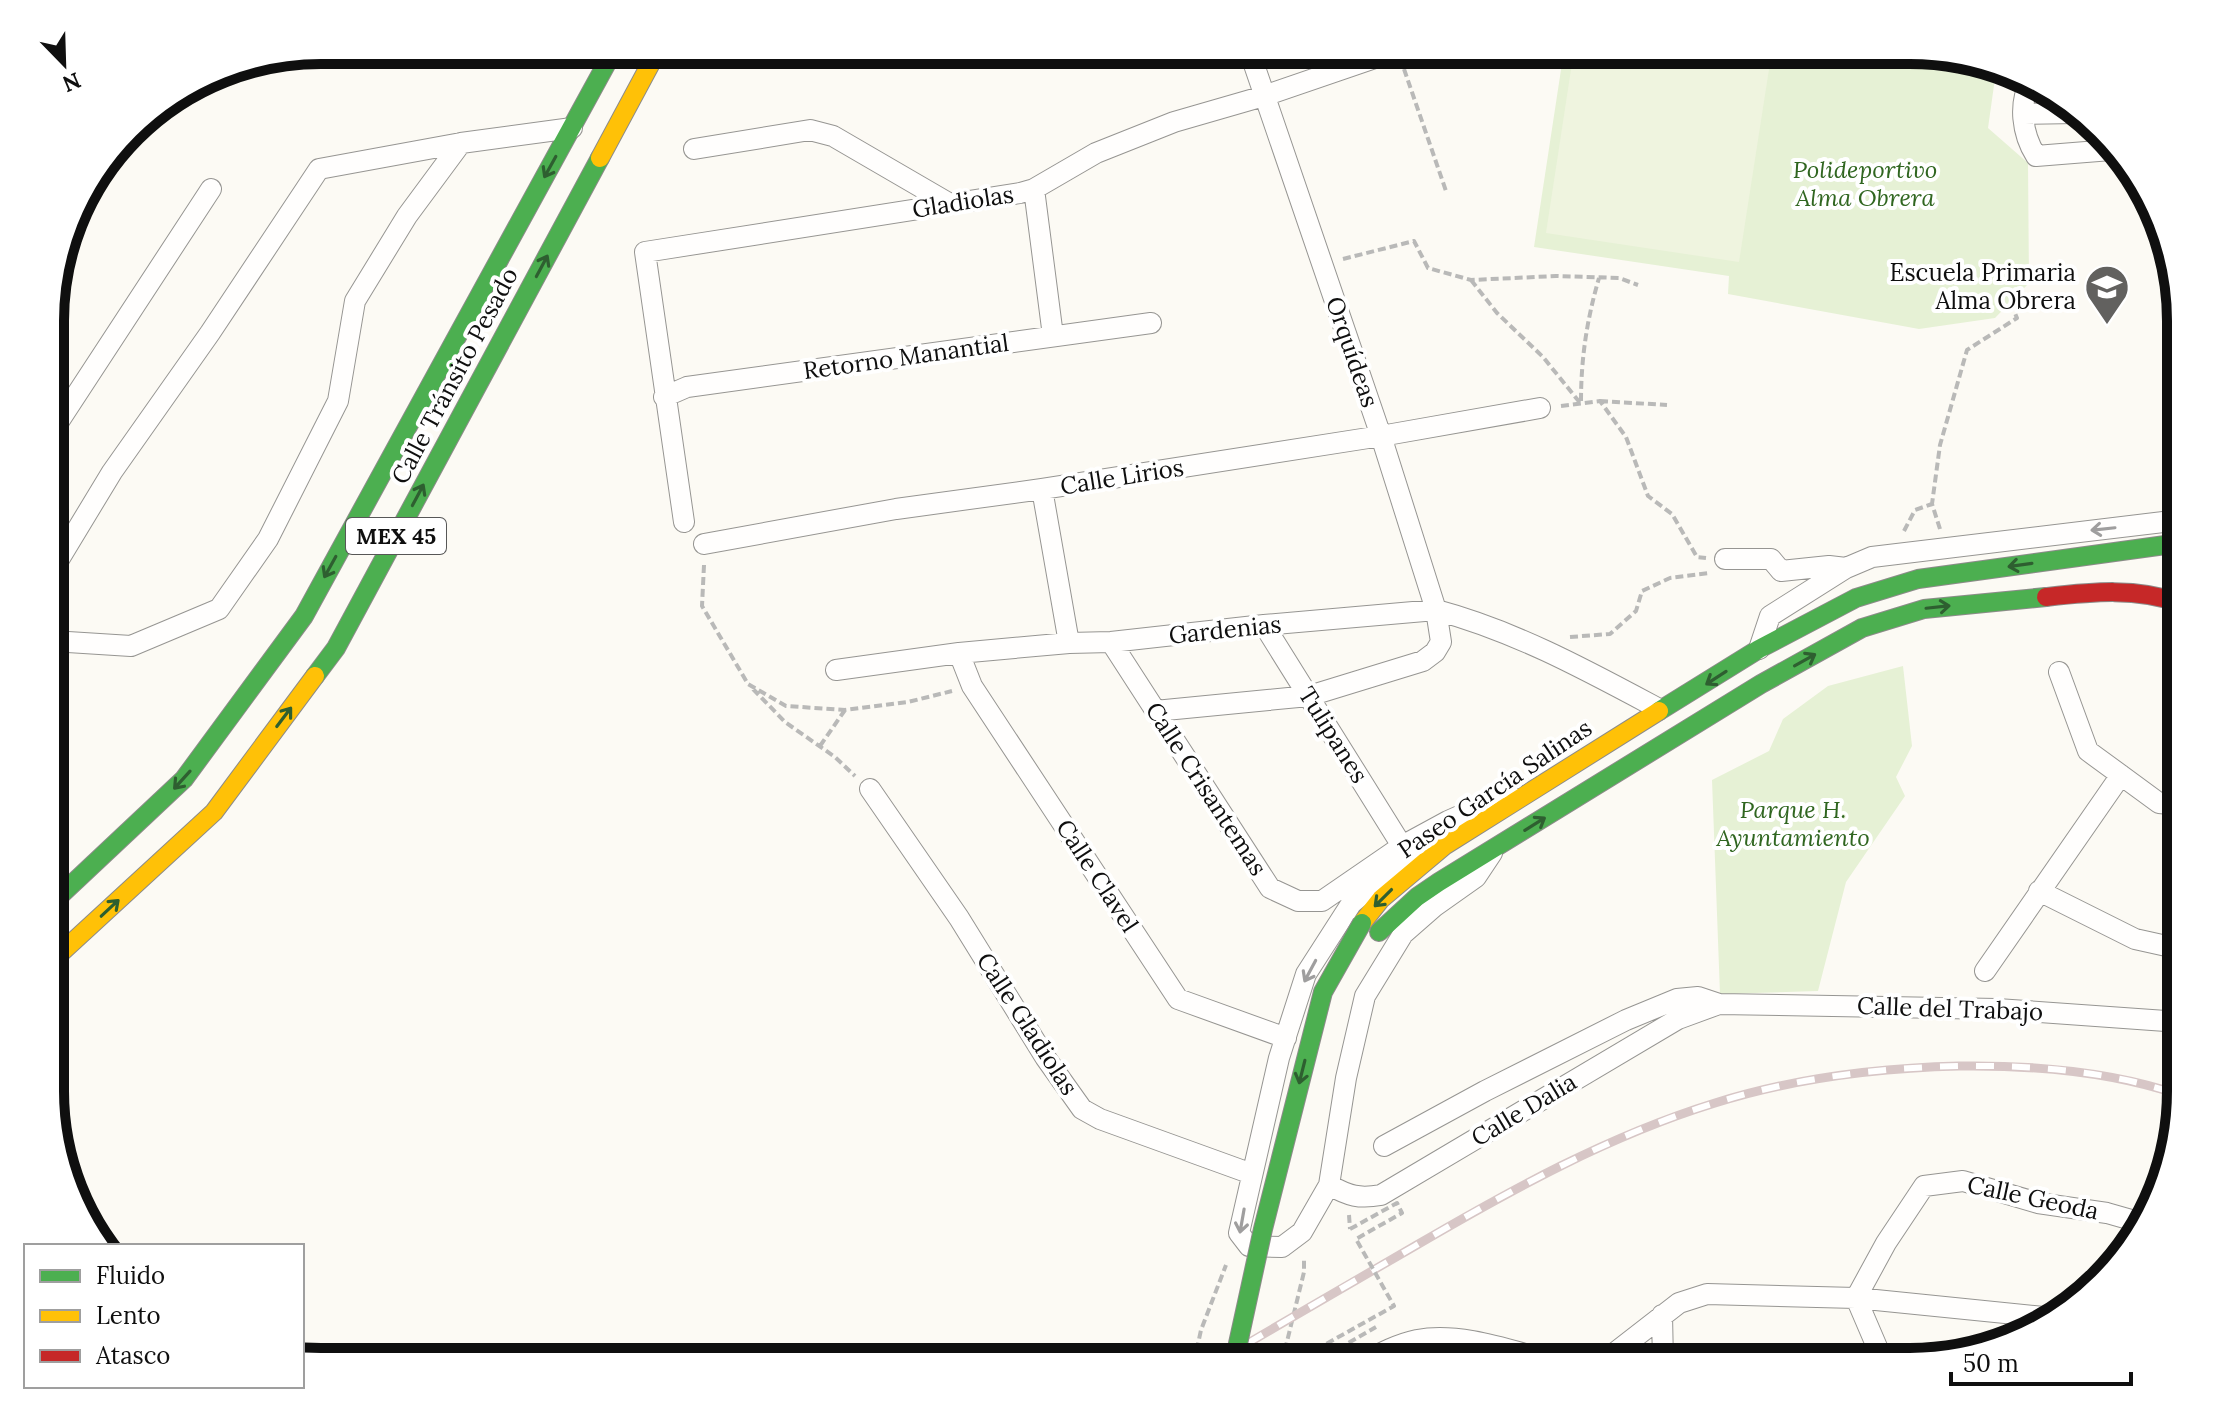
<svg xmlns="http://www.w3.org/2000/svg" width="2231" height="1412" viewBox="0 0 2231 1412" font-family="Lora,serif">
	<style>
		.green { fill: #e6f1d5 }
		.pitch { fill: #eff4df }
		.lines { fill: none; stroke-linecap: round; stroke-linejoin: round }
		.street-casing { stroke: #969592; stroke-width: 22 }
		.fast-casing { stroke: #8c8b89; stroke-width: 20 }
		.slow-casing { stroke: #8c8b89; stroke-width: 20 }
		.jam-casing { stroke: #8c8b89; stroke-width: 20 }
		.path { stroke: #b9b9b8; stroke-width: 4; stroke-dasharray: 8 4; stroke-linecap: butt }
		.street { stroke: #fffefd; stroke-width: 20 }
		.fast { stroke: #4caf50; stroke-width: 18 }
		.slow { stroke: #ffc107; stroke-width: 18 }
		.jam { stroke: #c62828; stroke-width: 18 }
		.rail-casing { stroke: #d7c6c6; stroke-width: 9 }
		.rail { stroke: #fff; stroke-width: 6; stroke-dasharray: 18; stroke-linecap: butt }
		.fast-bridge-casing { stroke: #8c8b89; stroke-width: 20; stroke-linecap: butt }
		.path-bridge { stroke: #b9b9b8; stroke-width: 4; stroke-dasharray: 8 4; stroke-linecap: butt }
		.fast-bridge { stroke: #4caf50; stroke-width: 18 }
		.oneway { stroke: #2e5f30 }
		.oneway2 { stroke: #9f9e9e }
		.labels { text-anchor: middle; stroke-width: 8; stroke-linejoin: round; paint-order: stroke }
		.shield { fill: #fff; stroke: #575757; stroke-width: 2 }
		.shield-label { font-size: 22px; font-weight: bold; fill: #0f0f0f }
		.park-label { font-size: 24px; font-style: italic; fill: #306620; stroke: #fff }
		.street-label { font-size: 24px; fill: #0f0f0f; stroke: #fff }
		.poi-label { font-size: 24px; fill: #0f0f0f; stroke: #fff; text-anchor: end }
		.rim { fill: none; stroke: #0f0f0f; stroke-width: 10 }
	</style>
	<rect width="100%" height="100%" fill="#fcfaf4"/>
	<!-- green -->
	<path class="green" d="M 1564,50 L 1911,50 L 1997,64 L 1988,128 L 2028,163 L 2029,283 L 1995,318 L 1919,329 L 1728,294 L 1729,276 L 1534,247 Z
		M 1903,666 L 1912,746 L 1896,777 L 1905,796 L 1846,882 L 1818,991 L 1720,994 L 1712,780 L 1769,751 L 1783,719 L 1828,686 Z"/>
	<!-- pitch -->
	<path class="pitch" d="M 1574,50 L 1772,50 L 1739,262 L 1546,233 Z"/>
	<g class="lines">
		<!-- street casing -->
		<g class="street-casing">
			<path id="street" d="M 2031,81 C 2018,103 2022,134 2036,156 L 2111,150
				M 2025,114 L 2077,113
				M 694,149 L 810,130 L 833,136 L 950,204
				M 1034,189 L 1053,336
				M 664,397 L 687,387 L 1151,323
				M 52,432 L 211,189
				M 1042,489 L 1069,643
				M 684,522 L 645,252 L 1020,193 L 1034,189 L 1096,153 L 1174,122 L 1264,96 L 1398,50
				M 704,544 L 896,509 L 1042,489 L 1381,436 L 1540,408
				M 1725,559 L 1771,559 L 1781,571 L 1829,566 L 1846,568
				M 52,571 L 112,472 L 210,333 L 319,169 L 461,143
				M 1264,625 L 1402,846
				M 52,641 L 131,646 L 219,609 L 268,539 L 338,401 L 355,301 L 407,216 L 461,143 L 572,128
				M 1111,642 L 1270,888 L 1298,901 L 1322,901 L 1402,846 L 1448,821 L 1509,794
				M 1759,649 L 1770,616 L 1846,568 L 1872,557 L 2180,520
				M 959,653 L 972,686 L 1178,999 L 1286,1038
				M 836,670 L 959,653 L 1069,643 L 1111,642 L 1264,625 L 1436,610 C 1515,631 1588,671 1659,709
				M 2059,672 L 2088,751 L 2159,803 L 2180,805
				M 1155,711 L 1309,696 L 1423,661 L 1435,652 L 1441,642 L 1436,610 L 1381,436 L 1249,50
				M 870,789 L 959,918 L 1045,1057 L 1082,1109 L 1100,1119 L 1252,1174
				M 1431,851 L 1399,863 L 1351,904 L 1306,974 L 1279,1058 L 1239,1233 L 1249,1246 L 1282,1247 L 1302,1232 L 1329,1185 L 1346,1078 L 1365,996 L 1403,934 L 1435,906 L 1476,877 L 1492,853
				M 2039,891 L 2135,939 L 2180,949
				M 1985,971 L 2121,775
				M 1384,1146 L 1485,1091 L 1626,1020 L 1677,999 L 1698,997 L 1719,1004
				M 1329,1185 C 1349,1196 1359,1199 1381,1195 L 1678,1019 L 1719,1004 L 1997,1009 L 2180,1022
				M 1856,1298 L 1886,1243 L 1924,1186 L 1963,1181 L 2038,1203 L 2107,1213 L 2142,1223
				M 1856,1298 L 1883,1361
				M 1662,1315 L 1663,1362
				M 1364,1362 C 1381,1353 1398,1344 1417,1340 C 1462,1332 1511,1351 1554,1362
				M 1438,1362 L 1442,1339
				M 1603,1362 L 1679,1303 L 1707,1294 L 1856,1298 L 2054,1318"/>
		</g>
		<!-- fast casing -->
		<g class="fast-casing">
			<path id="fast" d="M 315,676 L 336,648 L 600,158
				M 1659,711 L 1759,649 L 1856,598 L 1918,579 L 2180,543
				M 52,903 L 184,779 L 304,616 L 614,50
				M 1379,932 L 1417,897 L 1439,882 L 1761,684 L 1862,628 L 1924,609 L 2046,597"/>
		</g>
		<!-- slow casing -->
		<g class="slow-casing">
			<path id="slow" d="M 600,158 L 658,50
				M 1362,923 L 1381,899 L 1444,846 L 1659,711
				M 52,961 L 214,812 L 315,676"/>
		</g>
		<!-- jam casing -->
		<g class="jam-casing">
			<path id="jam" d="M 2046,597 C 2092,592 2136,587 2180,603"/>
		</g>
		<!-- path -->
		<path class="path" d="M 1404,69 L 1446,191
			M 1343,259 L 1414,241 L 1428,268 L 1471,280 L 1556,276 L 1619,278 L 1638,285
			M 1471,280 L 1497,313 L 1543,357 L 1581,404
			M 1581,401 C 1581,358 1587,319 1599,278
			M 1600,401 L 1667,405
			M 1561,406 L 1600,401 L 1626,437 L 1648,496 L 1672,514 L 1697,557 L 1706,558
			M 1940,529 L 1932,504 L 1940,445 L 1967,350 L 2017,318 L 2011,304
			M 1904,531 L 1915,510 L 1932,504
			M 704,565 L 702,606 L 748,684 L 786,706 L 845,710 L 908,702 L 952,691
			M 1570,637 L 1610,634 L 1636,611 L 1642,591 L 1670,578 L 1710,573
			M 753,689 L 785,722 L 835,757 L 855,776
			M 820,746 L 845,710
			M 1349,1215 L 1350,1229
			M 1194,1362 L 1201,1330 L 1226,1265
			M 1282,1362 L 1304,1272 L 1304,1259"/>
		<!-- street -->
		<use href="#street" class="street"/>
		<!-- fast -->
		<use href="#fast" class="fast"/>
		<!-- slow -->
		<use href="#slow" class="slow"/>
		<!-- jam -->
		<use href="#jam" class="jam"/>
		<!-- rail casing -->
		<g class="rail-casing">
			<path id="rail" d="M 1216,1362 C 1282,1323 1349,1284 1415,1246 C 1511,1190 1608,1136 1715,1103 C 1794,1078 1877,1068 1959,1066 C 2034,1065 2110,1071 2180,1095"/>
		</g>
		<!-- rail -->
		<use href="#rail" class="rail"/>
		<!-- fast-bridge casing -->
		<g class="fast-bridge-casing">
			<path id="fast-bridge" d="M 1234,1362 L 1263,1229 L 1323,992 L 1362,923"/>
		</g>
		<!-- path-bridge -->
		<path class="path-bridge" d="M 1350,1229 L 1397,1203 L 1402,1213 L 1356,1239 L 1394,1306 L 1317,1349 L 1322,1358 L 1376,1327"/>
		<!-- fast-bridge -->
		<use href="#fast-bridge" class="fast-bridge"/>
	</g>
	<!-- one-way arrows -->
	<defs><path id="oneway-shaft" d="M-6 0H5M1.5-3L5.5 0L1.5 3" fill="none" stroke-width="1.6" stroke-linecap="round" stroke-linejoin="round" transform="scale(2)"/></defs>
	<g class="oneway">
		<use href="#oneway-shaft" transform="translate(550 167) rotate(119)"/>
		<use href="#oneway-shaft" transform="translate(542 266) rotate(-62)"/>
		<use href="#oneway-shaft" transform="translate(418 495) rotate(-62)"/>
		<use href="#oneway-shaft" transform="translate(2020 565) rotate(172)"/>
		<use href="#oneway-shaft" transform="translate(330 567) rotate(119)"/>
		<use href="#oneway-shaft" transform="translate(1938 607) rotate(-6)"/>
		<use href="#oneway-shaft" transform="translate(1805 660) rotate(-29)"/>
		<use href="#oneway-shaft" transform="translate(1716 678) rotate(147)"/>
		<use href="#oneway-shaft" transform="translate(284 717) rotate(-53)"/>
		<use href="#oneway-shaft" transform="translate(182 780) rotate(132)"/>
		<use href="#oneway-shaft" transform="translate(1535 824) rotate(-32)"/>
		<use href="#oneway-shaft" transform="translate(1383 898) rotate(135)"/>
		<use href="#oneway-shaft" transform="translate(110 908) rotate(-43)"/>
		<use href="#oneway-shaft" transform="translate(1302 1072) rotate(104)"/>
	</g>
	<g class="oneway2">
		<use href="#oneway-shaft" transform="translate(2103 529) rotate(174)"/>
		<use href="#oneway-shaft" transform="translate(1310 971) rotate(118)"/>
		<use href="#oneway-shaft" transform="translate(1242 1221) rotate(100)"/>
	</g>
	<!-- icons -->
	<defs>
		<g id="school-pin" transform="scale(2.3)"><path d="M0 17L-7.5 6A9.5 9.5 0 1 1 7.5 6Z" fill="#62615f" stroke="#fff"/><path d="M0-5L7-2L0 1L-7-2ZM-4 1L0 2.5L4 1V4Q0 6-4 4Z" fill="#fff"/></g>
	</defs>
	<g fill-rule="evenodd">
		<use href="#school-pin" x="2107" y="287"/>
	</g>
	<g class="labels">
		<!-- shield labels -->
		<rect class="shield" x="346" y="518" width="100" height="36" rx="6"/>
		<g class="shield-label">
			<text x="396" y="544">MEX 45</text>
		</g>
		<!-- park labels -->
		<g class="park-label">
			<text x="1865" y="178">Polideportivo<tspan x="1865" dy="28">Alma Obrera</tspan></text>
			<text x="1793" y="818">Parque H.<tspan x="1793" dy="28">Ayuntamiento</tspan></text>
		</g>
		<!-- street labels -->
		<g class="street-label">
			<text transform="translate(963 202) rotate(-9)" y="8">Gladiolas</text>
			<text transform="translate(1352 352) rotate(71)" y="8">Orquídeas</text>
			<text transform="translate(906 357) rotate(-8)" y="8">Retorno Manantial</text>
			<text transform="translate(455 376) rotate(-62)" y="8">Calle Tránsito Pesado</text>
			<text transform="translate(1122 477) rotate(-9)" y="8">Calle Lirios</text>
			<text transform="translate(1225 630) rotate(-6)" y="8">Gardenias</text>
			<text transform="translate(1333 735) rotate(58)" y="8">Tulipanes</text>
			<text transform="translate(1206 789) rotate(57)" y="8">Calle Crisantemas</text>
			<text transform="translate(1495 789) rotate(-34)" y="8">Paseo García Salinas</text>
			<text transform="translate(1097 876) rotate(57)" y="8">Calle Clavel</text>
			<text transform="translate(1950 1009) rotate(2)" y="8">Calle del Trabajo</text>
			<text transform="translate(1027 1024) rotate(57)" y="8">Calle Gladiolas</text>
			<text transform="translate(1524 1110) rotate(-31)" y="8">Calle Dalia</text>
			<text transform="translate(2033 1198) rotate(12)" y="8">Calle Geoda</text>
		</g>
		<!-- poi labels -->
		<g class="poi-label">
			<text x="2076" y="281">Escuela Primaria<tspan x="2076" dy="28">Alma Obrera</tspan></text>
		</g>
	</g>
	<!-- crop -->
	<path d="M0 0H2231V1412H0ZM321 64H1910A257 257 0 0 1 2167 321V1091A257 257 0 0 1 1910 1348H321A257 257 0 0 1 64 1091V321A257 257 0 0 1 321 64Z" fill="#fff" fill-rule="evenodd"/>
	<path class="rim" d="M321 64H1910A257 257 0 0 1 2167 321V1091A257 257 0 0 1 1910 1348H321A257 257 0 0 1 64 1091V321A257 257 0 0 1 321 64Z"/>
	<!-- legend -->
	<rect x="24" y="1244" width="280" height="144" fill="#ffffff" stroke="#9f9f9f" stroke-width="2"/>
	<rect x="40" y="1270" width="40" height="12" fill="#4caf50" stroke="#9f9f9f" stroke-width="2"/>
	<text x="96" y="1284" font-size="24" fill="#0f0f0f">Fluido</text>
	<rect x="40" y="1310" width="40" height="12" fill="#ffc107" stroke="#9f9f9f" stroke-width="2"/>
	<text x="96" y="1324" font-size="24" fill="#0f0f0f">Lento</text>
	<rect x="40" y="1350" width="40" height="12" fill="#c62828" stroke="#9f9f9f" stroke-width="2"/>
	<text x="96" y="1364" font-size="24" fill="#0f0f0f">Atasco</text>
	<!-- north arrow -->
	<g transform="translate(64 64) rotate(157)" stroke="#ffffff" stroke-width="6" paint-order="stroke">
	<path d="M0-6L14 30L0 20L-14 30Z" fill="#0f0f0f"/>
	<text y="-12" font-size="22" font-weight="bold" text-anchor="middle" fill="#0f0f0f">N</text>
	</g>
	<!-- scale -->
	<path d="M1951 1372v12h180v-12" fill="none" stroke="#0f0f0f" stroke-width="4"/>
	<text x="1963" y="1372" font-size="24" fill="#0f0f0f" stroke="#ffffff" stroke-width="6" paint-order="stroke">50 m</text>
</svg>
